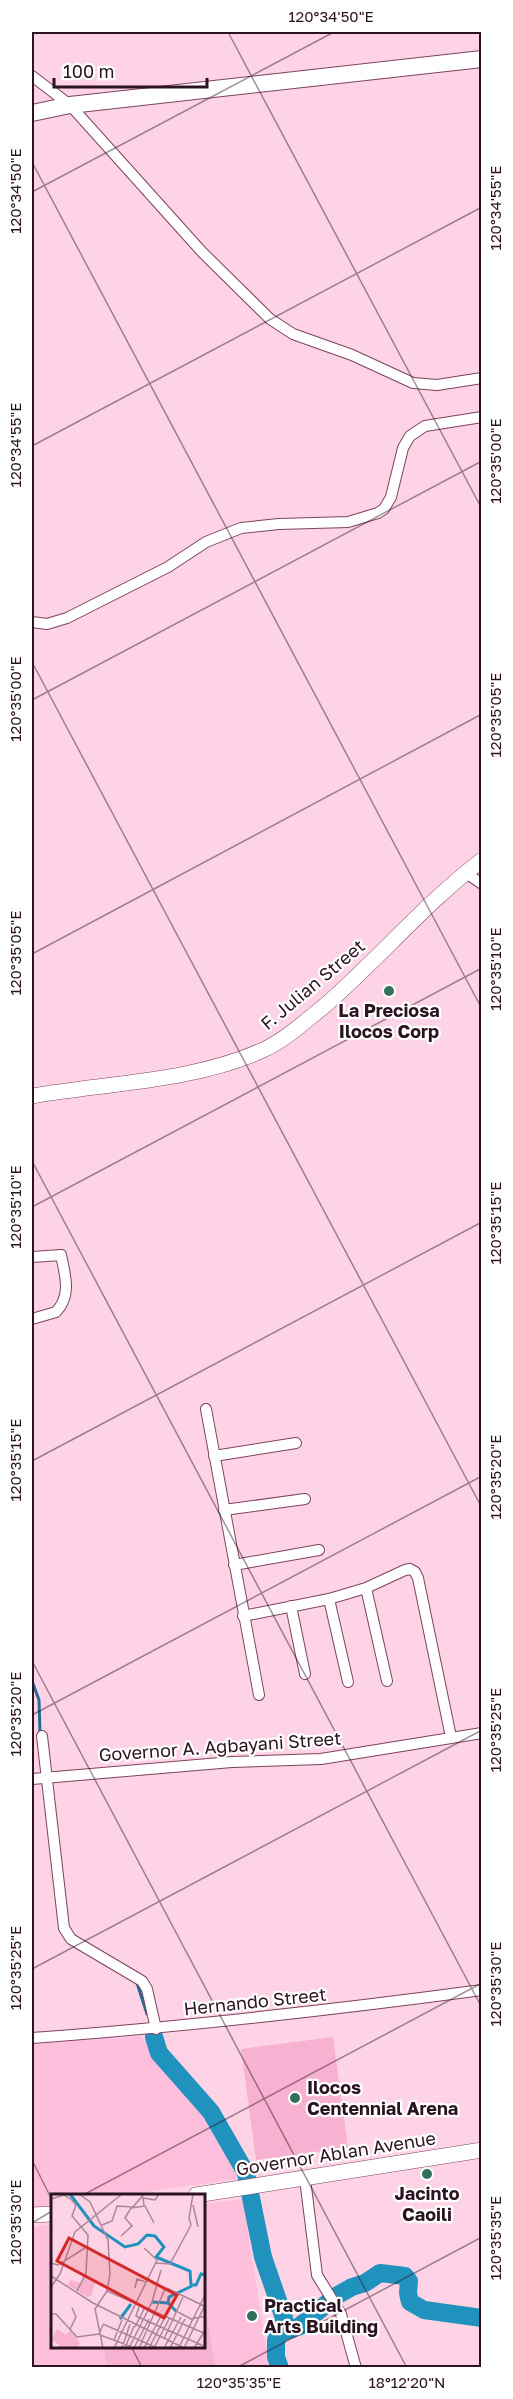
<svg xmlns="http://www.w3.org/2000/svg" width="513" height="2399" viewBox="0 0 513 2399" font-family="'Golos Text',sans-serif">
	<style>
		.built { fill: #fdbfdc }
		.green { fill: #f7b2d2 }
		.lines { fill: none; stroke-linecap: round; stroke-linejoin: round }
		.stream { stroke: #236c8e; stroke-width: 3 }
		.river { stroke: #1f92bd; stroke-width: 18 }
		.street-casing { stroke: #7e4261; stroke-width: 12 }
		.secondary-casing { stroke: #7e4261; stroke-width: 16 }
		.primary-casing { stroke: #7e4261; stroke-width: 18 }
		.street { stroke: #fff; stroke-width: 10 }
		.secondary { stroke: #fff; stroke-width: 15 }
		.primary { stroke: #fff; stroke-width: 16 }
		.ticks { fill: none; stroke: #2c1320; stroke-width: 1.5; stroke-opacity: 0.45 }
		.poi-dot { fill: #32705c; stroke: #fff; stroke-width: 2 }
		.labels { text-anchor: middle; stroke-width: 4.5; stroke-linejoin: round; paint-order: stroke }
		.street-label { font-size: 18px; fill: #2c1320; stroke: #fff }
		.poi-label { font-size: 18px; font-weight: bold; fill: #2c1320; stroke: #fff }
		.inset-river { fill: none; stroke: #1f92bd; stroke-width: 3 }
		.inset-road { fill: none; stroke: #aa8697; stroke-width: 1.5 }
		.view { fill: #d62828; fill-opacity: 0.15; stroke: #d62828; stroke-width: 3 }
		.inset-edge { fill: none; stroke: #2c1320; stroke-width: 3 }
		.neatline { fill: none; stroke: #2c1320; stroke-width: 2 }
		.ticks-label { font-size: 15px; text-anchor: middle; fill: #2c1320 }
	</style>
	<rect width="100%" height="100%" fill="#fed3e6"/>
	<!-- built -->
	<path class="built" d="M 141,2036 L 229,2145 L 243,2178 L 124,2195 L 52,2195 L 52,2205 L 32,2208 L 32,2044 Z
		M 243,2199 L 269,2367 L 32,2367 L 32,2227 L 52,2224 L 52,2346 L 204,2346 L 204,2204 Z"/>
	<!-- green -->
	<path class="green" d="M 333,2037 L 348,2148 L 256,2160 L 241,2049 Z
		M 204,2298 L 215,2366 L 107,2367 L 104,2347 L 204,2346 Z"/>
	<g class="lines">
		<!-- stream -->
		<path class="stream" d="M 32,1681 L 39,1700 L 40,1733
			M 137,1983 L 147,2014"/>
		<!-- river -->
		<path class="river" d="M 154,2037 L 159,2053 L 211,2112 L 246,2173 L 263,2257 L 284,2318 L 281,2333 L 276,2340 L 276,2357 L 280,2368
			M 281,2333 L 300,2326 L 336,2296 L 352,2287 L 365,2283 L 380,2273 L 405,2276 L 409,2281 L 408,2293 L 410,2302 L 424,2310 L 482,2318"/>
		<!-- street casing -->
		<g class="street-casing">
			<path id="street" d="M 32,76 L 70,105 L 202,252 L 270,319 L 293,334 L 352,355 L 413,383 L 437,385 L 482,378
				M 32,622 L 47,624 L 67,618 L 168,567 L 206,542 L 241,528 L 279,524 L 348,522 L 378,513 L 384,509 L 391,497 L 403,448 L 410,436 L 425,426 L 482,417
				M 466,873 L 482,884
				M 32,1257 L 61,1255 C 65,1275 72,1295 56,1312 L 32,1319
				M 206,1409 L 259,1695
				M 214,1456 L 296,1443
				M 224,1510 L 305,1499
				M 234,1565 L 319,1550
				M 366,1588 L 387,1681
				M 329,1599 L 348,1682
				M 291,1606 L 305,1674
				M 243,1616 L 329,1599 L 366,1588 L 405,1570 L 410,1569 L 415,1572 L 418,1578 L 451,1737
				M 42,1736 L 64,1928 L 71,1939 L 142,1981 L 147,1989 L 156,2029
				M 32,1779 L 232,1762 L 321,1759 L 482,1733
				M 32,2038 C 182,2027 332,2010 482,1990
				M 305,2179 L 317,2275 L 341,2314 L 356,2368"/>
		</g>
		<!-- secondary casing -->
		<g class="secondary-casing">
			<path id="secondary" d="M 32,1096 C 106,1083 193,1082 263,1050 C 285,1040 303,1023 322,1008 C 377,961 424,904 482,860
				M 196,2195 L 482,2150
				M 32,2215 L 52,2214"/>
		</g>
		<!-- primary casing -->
		<g class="primary-casing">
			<path id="primary" d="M 32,113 L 70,105 L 482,59"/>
		</g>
		<!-- street -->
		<use href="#street" class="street"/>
		<!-- secondary -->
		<use href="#secondary" class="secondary"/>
		<!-- primary -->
		<use href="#primary" class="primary"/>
	</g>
	<!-- ticks -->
	<path class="ticks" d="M 228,32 L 482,509M 32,162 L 482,1009M 32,192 L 334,32M 32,446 L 482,207M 32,662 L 482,1508M 32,700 L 482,461M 32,954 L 482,714M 32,1161 L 482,2008M 32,1207 L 482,968M 32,1461 L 482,1222M 32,1661 L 407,2368M 32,1715 L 482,1476M 32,1969 L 482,1730M 32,2160 L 52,2200M 83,2195 L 482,1983M 32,2223 L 52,2211M 131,2346 L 142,2368M 236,2368 L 482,2237"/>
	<!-- markers -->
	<g class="poi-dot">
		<circle cx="389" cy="991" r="6"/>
		<circle cx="295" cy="2098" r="6"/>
		<circle cx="427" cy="2174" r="6"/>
		<circle cx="252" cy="2316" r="6"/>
	</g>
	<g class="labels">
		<!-- street labels -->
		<g class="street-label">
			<text transform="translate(313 985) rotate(-40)" y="6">F. Julian Street</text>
			<text transform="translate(220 1747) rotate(-4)" y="6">Governor A. Agbayani Street</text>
			<text transform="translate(255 2002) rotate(-6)" y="6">Hernando Street</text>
			<text transform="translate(336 2154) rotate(-9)" y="6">Governor Ablan Avenue</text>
		</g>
		<!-- poi labels -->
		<g class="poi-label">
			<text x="389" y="1017">La Preciosa<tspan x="389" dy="21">Ilocos Corp</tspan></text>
			<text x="307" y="2094" text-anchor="start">Ilocos<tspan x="307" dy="21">Centennial Arena</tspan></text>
			<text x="427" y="2200">Jacinto<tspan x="427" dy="21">Caoili</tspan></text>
			<text x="264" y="2312" text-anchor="start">Practical<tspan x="264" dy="21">Arts Building</tspan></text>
		</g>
	</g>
	<!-- overview -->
	<g transform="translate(51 2194)">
		<rect width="154" height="154" fill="#fed3e6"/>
		<path d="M 32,83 L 45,88 L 40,102 L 36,103 L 17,91 L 19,86 L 30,89 ZM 6,135 L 15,141 L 19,136 L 29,149 L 25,154 L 11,154 L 1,145 Z" fill="#f7b2d2"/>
		<path class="inset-river" d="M 19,0 L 43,32 L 74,53 L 87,50 L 96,41 L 104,42 L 113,53 L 105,63 L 139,77 L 140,91 L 145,91 L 150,80 L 155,81M 101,108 L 117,109 L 126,118M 117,110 L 118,103 L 141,92M 69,125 L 80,110"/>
		<path class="inset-road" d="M 28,0 L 39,8 L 57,46 L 59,80 L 56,97M 0,5 L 13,1 L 20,5 L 25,11 L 21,22 L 37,41 L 35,79 L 26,97M 93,11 L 92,4 L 104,6 L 108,0M 142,11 L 147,33M 51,31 L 61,27 L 66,12 L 82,13 L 93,0M 140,31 L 138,24 L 142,0M 70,42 L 81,32 L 74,24 L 80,14 L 94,12 L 103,29M 0,69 L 7,71 L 34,54M 104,69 L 119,70 L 140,31M 0,82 L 42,109M 0,93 L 9,80 L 24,38 L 71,0M 84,94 L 86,85 L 95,88M 116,94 L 155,113M 42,109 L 133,154M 88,113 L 85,122 L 155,153M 127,118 L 140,125 L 155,122M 0,120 L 5,120 L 26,143 L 48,140 L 52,131M 52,130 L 106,154M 84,133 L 93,115M 19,135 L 25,123 L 21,114M 49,141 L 79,152M 113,145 L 132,103M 63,146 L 71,126M 128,153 L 155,99M 52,154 L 44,115 L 56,97 L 155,140M 63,154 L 106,66 L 93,54M 71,154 L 79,130M 74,154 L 83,132M 78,154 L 101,108 L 110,76M 83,154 L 98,125M 88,154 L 114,95M 93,154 L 110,122M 98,154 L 114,123M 103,154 L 118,125M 113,154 L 130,123M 119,154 L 134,125M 133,154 L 155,109M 143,154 L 155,135"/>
		<path class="view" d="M 18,44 L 126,101 L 113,124 L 6,67 Z"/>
		<rect width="154" height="154" class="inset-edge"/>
	</g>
	<!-- border -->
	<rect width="513" height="2399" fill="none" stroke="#ffffff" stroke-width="66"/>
	<!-- scale -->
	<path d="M54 78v9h153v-9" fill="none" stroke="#2c1320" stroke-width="3"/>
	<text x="63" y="78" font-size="18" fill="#2c1320" stroke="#ffffff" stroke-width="4.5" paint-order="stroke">100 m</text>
	<rect x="33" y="33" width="447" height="2333" class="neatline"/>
	<g class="ticks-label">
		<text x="331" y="22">120°34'50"E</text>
		<text transform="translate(16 191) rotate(-90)" y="5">120°34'50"E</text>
		<text transform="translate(496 208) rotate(-90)" y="5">120°34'55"E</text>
		<text transform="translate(16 445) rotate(-90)" y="5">120°34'55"E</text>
		<text transform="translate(496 461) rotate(-90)" y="5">120°35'00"E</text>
		<text transform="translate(16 699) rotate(-90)" y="5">120°35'00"E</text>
		<text transform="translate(496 715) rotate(-90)" y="5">120°35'05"E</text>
		<text transform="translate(16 953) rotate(-90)" y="5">120°35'05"E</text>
		<text transform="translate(496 969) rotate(-90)" y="5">120°35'10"E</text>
		<text transform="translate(16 1207) rotate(-90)" y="5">120°35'10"E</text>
		<text transform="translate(496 1223) rotate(-90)" y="5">120°35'15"E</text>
		<text transform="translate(16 1460) rotate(-90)" y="5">120°35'15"E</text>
		<text transform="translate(496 1477) rotate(-90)" y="5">120°35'20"E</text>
		<text transform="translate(16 1714) rotate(-90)" y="5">120°35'20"E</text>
		<text transform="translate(496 1730) rotate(-90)" y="5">120°35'25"E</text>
		<text transform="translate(16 1968) rotate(-90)" y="5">120°35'25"E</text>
		<text transform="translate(496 1984) rotate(-90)" y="5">120°35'30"E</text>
		<text transform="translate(16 2222) rotate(-90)" y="5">120°35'30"E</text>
		<text transform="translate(496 2238) rotate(-90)" y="5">120°35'35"E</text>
		<text x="239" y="2388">120°35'35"E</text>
		<text x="407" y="2388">18°12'20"N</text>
	</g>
</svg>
